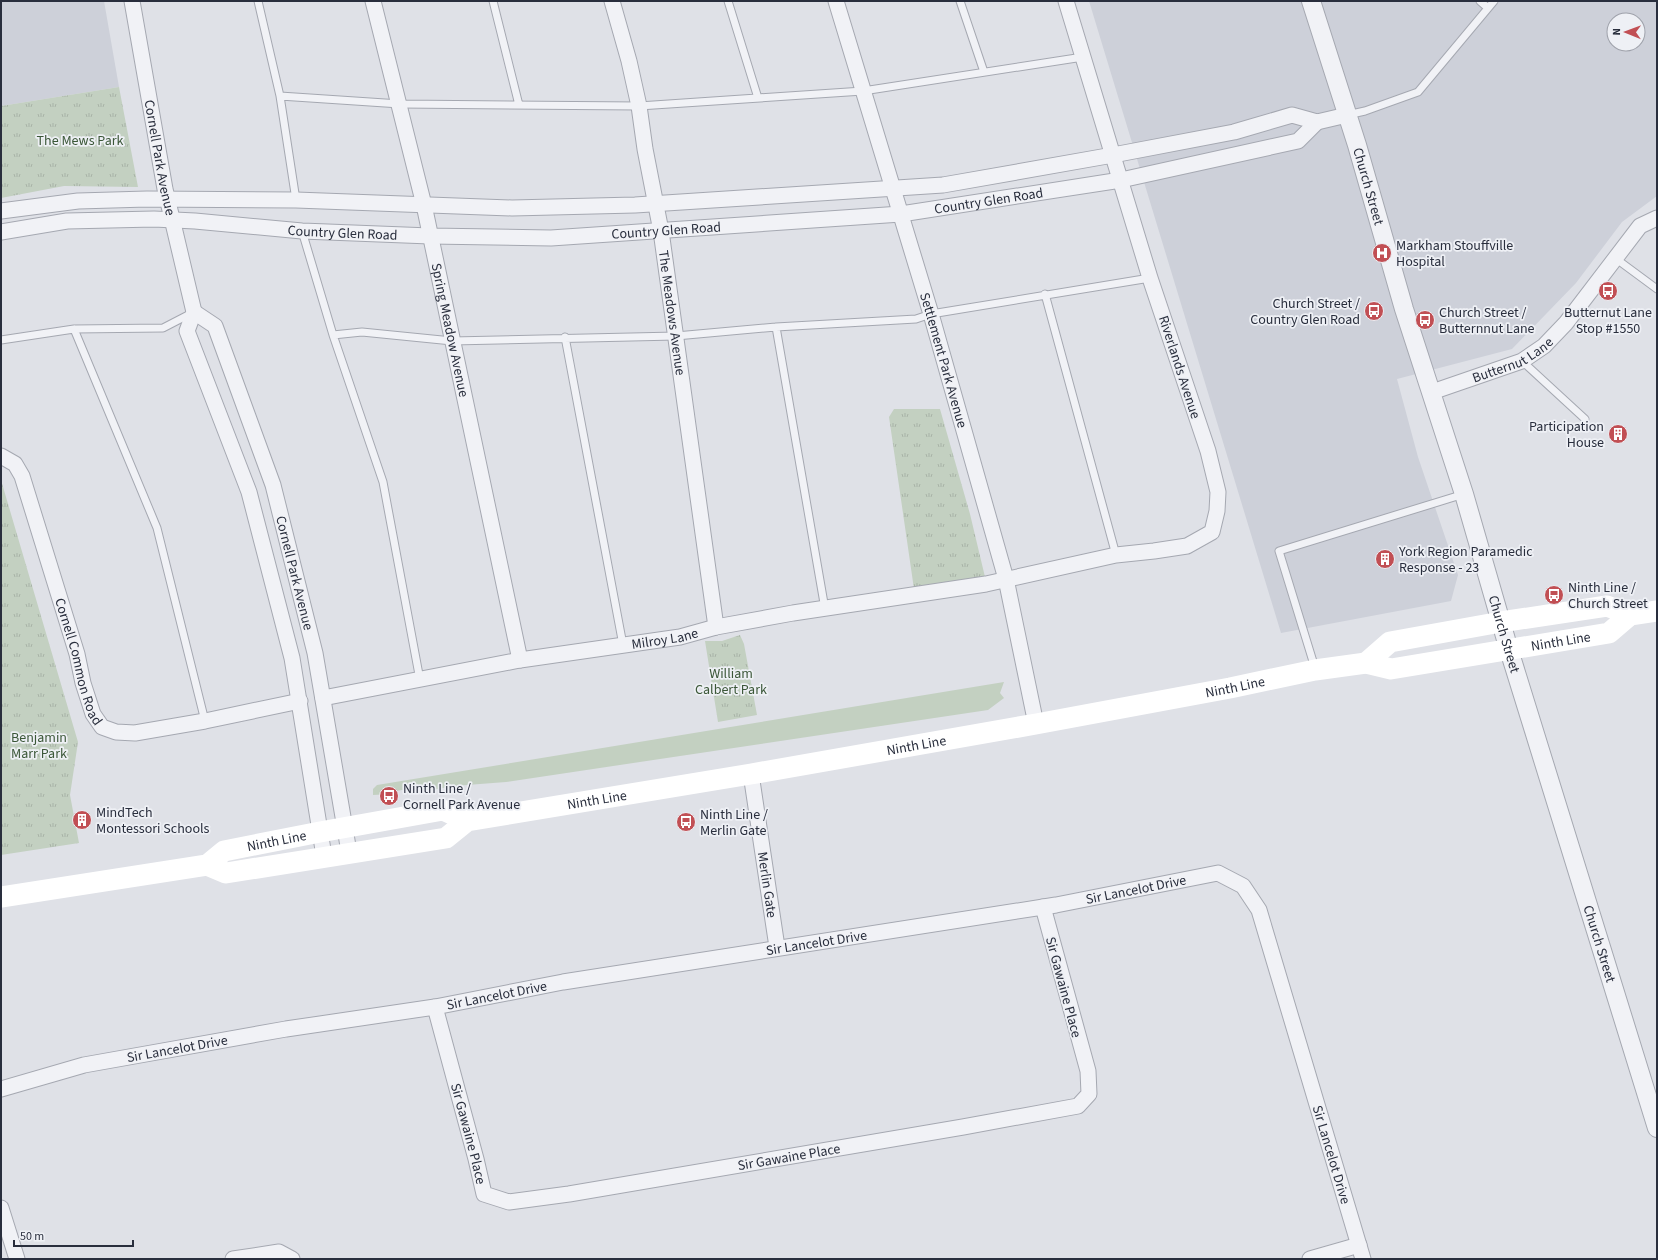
<svg xmlns="http://www.w3.org/2000/svg" width="1658" height="1260" viewBox="0 0 1658 1260" font-family="'Source Sans 3',sans-serif">
	<style>
		.built { fill: #cdd0d9; fill-rule: evenodd }
		.grass { fill: #c3d0c1 }
		.park { fill: url(#park-tufts) }
		.lines { fill: none; stroke-linecap: round; stroke-linejoin: round }
		.service-casing { stroke: #a5a8b1; stroke-width: 9 }
		.minor-casing { stroke: #a5a8b1; stroke-width: 17 }
		.tertiary-casing { stroke: #a5a8b1; stroke-width: 20 }
		.service { stroke: #f1f2f6; stroke-width: 7 }
		.minor { stroke: #f1f2f6; stroke-width: 15 }
		.tertiary { stroke: #f1f2f6; stroke-width: 18 }
		.secondary { stroke: #fff; stroke-width: 21 }
		.labels { text-anchor: middle; stroke-width: 3.5; stroke-linejoin: round; paint-order: stroke }
		.park-label { font-size: 14px; fill: #3b5738; stroke: #eef0f5 }
		.street-label { font-size: 14px; fill: #292e3d; stroke: #eef0f5 }
		.poi-label { font-size: 14px; fill: #292e3d; stroke: #eef0f5; text-anchor: start }
	</style>
	<defs>
		<pattern id="park-tufts" width="24" height="20" patternUnits="userSpaceOnUse"><rect width="24" height="20" fill="#c3d0c1"/><path d="M3 7l-1-3M5 7V3M7 7l1-3M15 17l-1-3M17 17v-4M19 17l1-3" fill="none" stroke="#a8b3a7"/></pattern>
	</defs>
	<rect width="100%" height="100%" fill="#dfe1e7"/>
	<!-- built -->
	<path class="built" d="M 1,1 L 104,1 L 119,87 L 1,106 Z
		M 1089,1 L 1657,1 L 1657,196 L 1622,222 L 1576,283 L 1512,349 L 1397,379 L 1418,457 L 1458,575 L 1451,601 L 1281,633 ZM 1614,20 L 1638,20 L 1638,44 L 1614,44 Z"/>
	<!-- grass -->
	<path class="grass" d="M 1004,682 L 1000,693 L 1004,698 L 988,710 L 506,782 L 454,786 L 415,793 L 413,788 L 391,792 L 391,794 L 373,795 L 373,789 L 377,785 Z"/>
	<!-- park -->
	<path class="park" d="M 119,87 L 138,187 L 64,186 L 1,198 L 1,106 Z
		M 894,409 L 940,409 L 970,514 L 985,577 L 914,589 L 889,417 Z
		M 1,480 L 78,742 L 70,795 L 79,843 L 1,855 Z
		M 740,635 L 744,644 L 757,715 L 718,722 L 705,641 L 722,641 Z"/>
	<g class="lines">
		<!-- service casing -->
		<g class="service-casing">
			<path id="service" d="M 258,1 L 280,96 L 296,200
				M 493,1 L 519,105
				M 728,1 L 758,98
				M 960,1 L 984,72
				M 1480,1 L 1488,8
				M 280,96 L 400,104 L 639,106 L 863,91 L 1083,57
				M 1347,115 L 1365,111 L 1418,92 L 1494,1
				M 302,231 L 333,335 L 383,482 L 420,680
				M 1615,258 L 1657,289
				M 1045,294 L 1116,555
				M 776,327 L 825,609
				M 74,329 L 157,528 L 205,721
				M 333,335 L 362,332 L 452,341 L 676,336 L 776,327 L 916,319 L 931,314 L 1150,278
				M 565,337 L 623,645
				M 1,340 L 74,329 L 163,328 L 192,313
				M 1522,361 L 1585,419
				M 1315,668 L 1279,551 L 1464,494"/>
		</g>
		<!-- minor casing -->
		<g class="minor-casing">
			<g id="minor">
				<path id="s1" d="M 132,1 L 165,189 L 194,312 L 187,331 L 249,492 L 292,658 L 324,856"/>
				<path id="s2" d="M 373,1 L 424,205 L 520,660"/>
				<path id="s3" d="M 612,1 L 629,61 L 639,106 L 645,149 L 661,231 L 716,627"/>
				<path id="s4" d="M 836,1 L 931,314 L 1006,579 L 1036,724"/>
				<path d="M 1,211 L 78,201 L 147,199 L 296,200 L 512,208 L 635,205 L 943,185 L 1113,155 L 1234,132 L 1292,115 L 1317,122 L 1347,115"/>
				<path id="s5" d="M 1,232 L 67,221 L 154,219 L 195,221 L 302,231 L 430,236 L 551,238 L 639,232 L 901,214 L 1121,180 L 1298,141 L 1317,122"/>
				<path id="s6" d="M 194,312 L 215,326 L 273,485 L 315,653 L 349,852"/>
				<path id="s7" d="M 1432,392 L 1522,361 L 1544,346 L 1566,323 L 1640,226 L 1657,218"/>
				<path id="s8" d="M 1,456 L 15,464 L 22,476 L 77,654 L 83,683 L 93,714 L 102,727 L 116,732 L 135,733 L 205,721 L 300,701"/>
				<path id="s9" d="M 323,698 L 520,660 L 680,637 L 716,627 L 793,613 L 986,584 L 1116,555 L 1154,551 L 1187,546 L 1212,532 L 1217,511 L 1218,492 L 1208,451 L 1150,278 L 1066,1"/>
				<path id="s10" d="M 751,774 L 777,947"/>
				<path id="s11" d="M 435,1007 L 476,1159 L 484,1194 L 509,1202 L 569,1194 L 963,1127 L 1078,1106 L 1089,1094 L 1088,1071 L 1043,907"/>
				<path id="s12" d="M 1,1089 L 84,1065 L 286,1029 L 435,1007 L 563,982 L 1056,905 L 1218,873 L 1243,886 L 1259,910 L 1363,1259"/>
				<path d="M 1,1208 L 17,1259"/>
				<path d="M 233,1259 L 279,1252 L 292,1259"/>
				<path d="M 1310,1259 L 1359,1245"/>
			</g>
		</g>
		<!-- tertiary casing -->
		<g class="tertiary-casing">
			<g id="tertiary">
				<path id="s13" d="M 1311,1 L 1357,145 L 1404,309 L 1464,494 L 1509,650 L 1657,1128"/>
			</g>
		</g>
		<!-- service -->
		<use href="#service" class="service"/>
		<!-- minor -->
		<use href="#minor" class="minor"/>
		<!-- tertiary -->
		<use href="#tertiary" class="tertiary"/>
		<!-- secondary -->
		<g class="secondary">
			<path d="M 1366,663 L 1390,642 L 1501,622 L 1607,606 L 1630,615 L 1657,611"/>
			<path id="s14" d="M 207,865 L 226,873 L 446,838 L 467,821 L 751,774 L 1036,724 L 1230,688 L 1315,670 L 1366,663 L 1391,669 L 1609,633 L 1630,615"/>
			<path id="s15" d="M 1,897 L 207,865 L 224,851 L 320,832 L 443,810 L 467,821"/>
		</g>
	</g>
	<!-- icons -->
	<defs>
		<g id="hospital-disc" transform="scale(1)"><circle r="9.5" fill="#c14f54" stroke="#eef0f5"/><path d="M-5-5h3v3.5h4V-5h3V5h-3V1.5h-4V5h-3Z" fill="#fff"/></g>
		<g id="bus-disc" transform="scale(1)"><circle r="9.5" fill="#c14f54" stroke="#eef0f5"/><path d="M-5-6H5V4H4V6H2V4H-2V6H-4V4H-5ZM-3.5-4V0h7V-4ZM-3.5 1.2v1.5H-2V1.2ZM2 1.2v1.5H3.5V1.2Z" fill="#fff"/></g>
		<g id="building-disc" transform="scale(1)"><circle r="9.5" fill="#c14f54" stroke="#eef0f5"/><path d="M-4-6H4V6H1V3H-1V6H-4ZM-2.5-4.3h1.7v1.8h-1.7ZM.8-4.3h1.7v1.8H.8ZM-2.5-1h1.7V.8h-1.7ZM.8-1h1.7V.8H.8Z" fill="#fff"/></g>
	</defs>
	<g fill-rule="evenodd">
		<use href="#hospital-disc" x="1382" y="253"/>
		<use href="#bus-disc" x="1608" y="291"/>
		<use href="#bus-disc" x="1374" y="311"/>
		<use href="#bus-disc" x="1425" y="320"/>
		<use href="#building-disc" x="1618" y="434"/>
		<use href="#building-disc" x="1385" y="559"/>
		<use href="#bus-disc" x="1554" y="595"/>
		<use href="#bus-disc" x="389" y="796"/>
		<use href="#building-disc" x="82" y="820"/>
		<use href="#bus-disc" x="686" y="822"/>
	</g>
	<g class="labels">
		<!-- park labels -->
		<g class="park-label">
			<text x="80" y="145">The Mews Park</text>
			<text x="731" y="678">William<tspan x="731" dy="16">Calbert Park</tspan></text>
			<text x="39" y="742">Benjamin<tspan x="39" dy="16">Marr Park</tspan></text>
		</g>
		<!-- street labels -->
		<g class="street-label">
			<text dy="5" stroke="none"><textPath href="#s1" startOffset="159">Cornell Park Avenue</textPath></text>
			<text dy="5" stroke="none"><textPath href="#s13" startOffset="194">Church Street</textPath></text>
			<text dy="5" stroke="none"><textPath href="#s5" startOffset="991">Country Glen Road</textPath></text>
			<text dy="5" stroke="none"><textPath href="#s5" startOffset="667">Country Glen Road</textPath></text>
			<text dy="5" stroke="none"><textPath href="#s5" startOffset="343">Country Glen Road</textPath></text>
			<text dy="5" stroke="none"><textPath href="#s3" startOffset="318">The Meadows Avenue</textPath></text>
			<text dy="5" stroke="none"><textPath href="#s2" startOffset="338">Spring Meadow Avenue</textPath></text>
			<text dy="5" stroke="none"><textPath href="#s7" startOffset="87">Butternut Lane</textPath></text>
			<text dy="5" stroke="none"><textPath href="#s4" startOffset="375">Settlement Park Avenue</textPath></text>
			<text transform="translate(1180 367) rotate(72)" y="5">Riverlands Avenue</text>
			<text dy="5" stroke="none"><textPath href="#s6" startOffset="285">Cornell Park Avenue</textPath></text>
			<text dy="5" stroke="none"><textPath href="#s13" startOffset="662">Church Street</textPath></text>
			<text dy="5" stroke="none"><textPath href="#s9" startOffset="347">Milroy Lane</textPath></text>
			<text dy="5" stroke="none"><textPath href="#s14" startOffset="1381">Ninth Line</textPath></text>
			<text dy="5" stroke="none"><textPath href="#s8" startOffset="224">Cornell Common Road</textPath></text>
			<text dy="5" stroke="none"><textPath href="#s14" startOffset="1050">Ninth Line</textPath></text>
			<text dy="5" stroke="none"><textPath href="#s14" startOffset="726">Ninth Line</textPath></text>
			<text dy="5" stroke="none"><textPath href="#s14" startOffset="402">Ninth Line</textPath></text>
			<text dy="5" stroke="none"><textPath href="#s15" startOffset="284">Ninth Line</textPath></text>
			<text dy="5" stroke="none"><textPath href="#s10" startOffset="112">Merlin Gate</textPath></text>
			<text dy="5" stroke="none"><textPath href="#s12" startOffset="1153">Sir Lancelot Drive</textPath></text>
			<text dy="5" stroke="none"><textPath href="#s12" startOffset="829">Sir Lancelot Drive</textPath></text>
			<text dy="5" stroke="none"><textPath href="#s13" startOffset="986">Church Street</textPath></text>
			<text transform="translate(1064 987) rotate(75)" y="5">Sir Gawaine Place</text>
			<text dy="5" stroke="none"><textPath href="#s12" startOffset="505">Sir Lancelot Drive</textPath></text>
			<text dy="5" stroke="none"><textPath href="#s12" startOffset="181">Sir Lancelot Drive</textPath></text>
			<text dy="5" stroke="none"><textPath href="#s11" startOffset="131">Sir Gawaine Place</textPath></text>
			<text dy="5" stroke="none"><textPath href="#s12" startOffset="1549">Sir Lancelot Drive</textPath></text>
			<text dy="5" stroke="none"><textPath href="#s11" startOffset="503">Sir Gawaine Place</textPath></text>
		</g>
		<!-- poi labels -->
		<g class="poi-label">
			<text x="1396" y="250">Markham Stouffville<tspan x="1396" dy="16">Hospital</tspan></text>
			<text x="1360" y="308" text-anchor="end">Church Street /<tspan x="1360" dy="16">Country Glen Road</tspan></text>
			<text x="1439" y="317">Church Street /<tspan x="1439" dy="16">Butternnut Lane</tspan></text>
			<text x="1608" y="317" text-anchor="middle">Butternut Lane<tspan x="1608" dy="16">Stop #1550</tspan></text>
			<text x="1604" y="431" text-anchor="end">Participation<tspan x="1604" dy="16">House</tspan></text>
			<text x="1399" y="556">York Region Paramedic<tspan x="1399" dy="16">Response - 23</tspan></text>
			<text x="1568" y="592">Ninth Line /<tspan x="1568" dy="16">Church Street</tspan></text>
			<text x="403" y="793">Ninth Line /<tspan x="403" dy="16">Cornell Park Avenue</tspan></text>
			<text x="96" y="817">MindTech<tspan x="96" dy="16">Montessori Schools</tspan></text>
			<text x="700" y="819">Ninth Line /<tspan x="700" dy="16">Merlin Gate</tspan></text>
		</g>
	</g>
	<!-- border -->
	<rect width="1658" height="1260" fill="none" stroke="#292e3d" stroke-width="4"/>
	<!-- north arrow -->
	<g transform="translate(1626 32) rotate(271)"><circle r="19" fill="#eef0f5" stroke="#9fa2ab"/>
	<path d="M0-3L7 15L0 10L-7 15Z" fill="#c14f54"/>
	<text y="-6" font-size="11" font-weight="bold" text-anchor="middle" fill="#292e3d">N</text>
	</g>
	<!-- scale -->
	<path d="M14 1240v6h119v-6" fill="none" stroke="#292e3d" stroke-width="2"/>
	<text x="20" y="1240" font-size="12" fill="#292e3d" stroke="#eef0f5" stroke-width="3" paint-order="stroke">50 m</text>
</svg>
